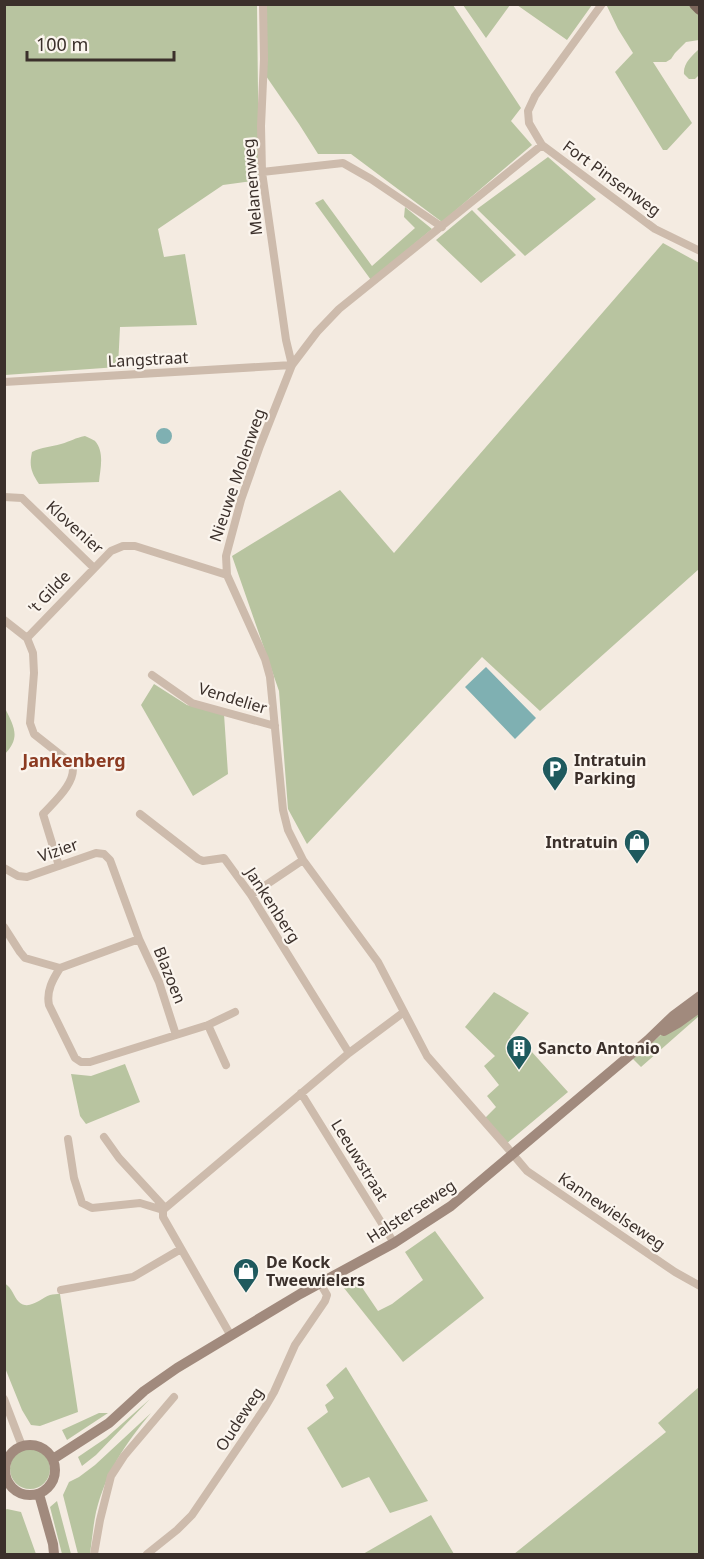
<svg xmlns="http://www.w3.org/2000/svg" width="704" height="1559" viewBox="0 0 704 1559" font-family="'Noto Sans',sans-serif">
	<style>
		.green { fill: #b8c4a0 }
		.water { fill: #7fb0b2 }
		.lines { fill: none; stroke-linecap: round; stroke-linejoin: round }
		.street { stroke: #cdbbac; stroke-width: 8 }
		.secondary { stroke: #a18a7d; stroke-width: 10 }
		.primary { stroke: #7d675c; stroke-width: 12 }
		.labels { text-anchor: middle; stroke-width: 4.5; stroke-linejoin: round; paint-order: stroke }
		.street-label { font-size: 16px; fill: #3b302b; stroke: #fbf5ee }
		.poi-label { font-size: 16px; font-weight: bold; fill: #3b302b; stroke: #fbf5ee; text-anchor: start }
		.neighbourhood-label { font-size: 18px; font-weight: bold; fill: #8c3b22; stroke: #fbf5ee }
	</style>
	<rect width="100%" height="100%" fill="#f4ebe1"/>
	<!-- green -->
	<path class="green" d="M 606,4 L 689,5 L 699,15 L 699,40 L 686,42 L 675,53 L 671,59 L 666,62 L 653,62 L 692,123 L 667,150 L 663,150 L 615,72 L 633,53 L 618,29 Z
		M 4,5 L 257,5 L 259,180 L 223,185 L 158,229 L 164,257 L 185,254 L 197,325 L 120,327 L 118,367 L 5,375 Z
		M 265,5 L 453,5 L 521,108 L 511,121 L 532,145 L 442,222 L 351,154 L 318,154 L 299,124 L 266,76 Z
		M 463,5 L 510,5 L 486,38 Z
		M 517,5 L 592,5 L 567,40 Z
		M 699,49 L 699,75 L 695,79 L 689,79 L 684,74 C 683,63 692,56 699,49 Z
		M 548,157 L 596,199 L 525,256 L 477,209 Z
		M 323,199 L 372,266 L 415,228 L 404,217 L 405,207 L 432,229 L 371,280 L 315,203 Z
		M 472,210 L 516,255 L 481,283 L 436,240 Z
		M 663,243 L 699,263 L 699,569 L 540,711 L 482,657 L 307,844 L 288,809 L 279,691 L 232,556 L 340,490 L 394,553 Z
		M 85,436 C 87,437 94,440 95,441 C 105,452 100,470 99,482 L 39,484 C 31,472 29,466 32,452 C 42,447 51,447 61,444 C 71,441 75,438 85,436 Z
		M 154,684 L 187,705 L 224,714 L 228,774 L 193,796 L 141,705 Z
		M 5,708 C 14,727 21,737 5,754 Z
		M 494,992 L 529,1013 L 510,1037 L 531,1051 L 568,1092 L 506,1144 L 485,1118 L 496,1107 L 487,1096 L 499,1085 L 484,1066 L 495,1056 L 465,1027 Z
		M 699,1002 L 699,1016 L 641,1067 L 633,1059 Z
		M 125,1064 L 140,1102 L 86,1124 L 80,1116 L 71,1074 L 91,1076 Z
		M 435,1231 L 484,1298 L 403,1362 L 344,1288 L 357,1280 L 378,1311 L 392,1304 L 423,1280 L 405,1252 Z
		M 4,1283 C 13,1288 13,1296 19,1302 C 29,1311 41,1298 50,1295 C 53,1294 57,1294 60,1294 L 78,1412 L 40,1426 L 31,1425 L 22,1410 L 5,1368 Z
		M 346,1367 L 428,1501 L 390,1513 L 369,1477 L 342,1488 L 307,1428 L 328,1412 L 325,1405 L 334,1398 L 326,1385 Z
		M 699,1387 L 699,1554 L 514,1554 L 666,1432 L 658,1423 Z
		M 150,1399 L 96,1455 L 82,1466 L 78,1457 L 106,1438 Z
		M 99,1413 L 108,1413 L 67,1440 L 62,1430 Z
		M 151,1413 C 125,1444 106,1472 96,1512 C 93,1526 92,1540 90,1554 L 78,1554 L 63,1495 L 69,1482 L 79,1477 L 95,1465 Z
		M10 1469a20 20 0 1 1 40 0a20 20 0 1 1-40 0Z
		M 57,1501 L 71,1554 L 62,1554 L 50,1507 Z
		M 7,1509 L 21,1512 L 36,1554 L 5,1554 L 5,1510 Z
		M 431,1515 L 454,1554 L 363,1554 Z"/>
	<!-- water -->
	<path class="water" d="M156 436a8 8 0 1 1 16 0a8 8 0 1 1-16 0Z
		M 486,667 L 536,718 L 515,739 L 465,687 Z"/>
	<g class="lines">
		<!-- street -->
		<path class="street" d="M 263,4 L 264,59 L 261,126 L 262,172 L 286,340 L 292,365
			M 602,4 L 535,96 L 528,111 L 529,123 L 542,145 L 655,229 L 700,251
			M 542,145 L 339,309 L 317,332 L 292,365 L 260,446 L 241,500 L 226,556 L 227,575 L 265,659 L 270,677 L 283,810 L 288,830 L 303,860 L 378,962 L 427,1056 L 505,1145 L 527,1171 L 675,1272 L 700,1286
			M 262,172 L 343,163 L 371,179 L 442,227
			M 4,382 L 292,365
			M 4,497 L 22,498 L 94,568
			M 4,620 L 27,638 L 111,551 L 123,546 L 135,546 L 227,575
			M 27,638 L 33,653 L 34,673 L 30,723 L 34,734 L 72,764 C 78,781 54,802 43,814 L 59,866
			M 152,675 L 192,703 L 275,726
			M 140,814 L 198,859 L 203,861 L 224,858 L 251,895 L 349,1053
			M 4,868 L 18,876 L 27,877 L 96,853 L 104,854 L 110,860 L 139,939
			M 251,895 L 303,860
			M 4,927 L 20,952 L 25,958 L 60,968 C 53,979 46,991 49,1005 L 75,1058 L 81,1062 L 90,1062 L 208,1025 L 235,1012
			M 60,968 L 139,939 L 159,982 L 176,1035
			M 208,1025 L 226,1065
			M 301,1093 L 394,1243
			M 104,1137 L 119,1158 L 165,1208
			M 68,1139 L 74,1178 L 82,1203 L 92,1208 L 140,1203 L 163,1210
			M 163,1210 L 349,1053 L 404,1012
			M 163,1210 L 163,1217 L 231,1336
			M 61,1290 L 133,1277 L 181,1249
			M 4,1399 L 22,1446
			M 94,1554 L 100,1520 L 111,1476 L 124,1456 L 174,1397
			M 147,1554 L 177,1530 L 192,1515 L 264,1409 L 274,1392 L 295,1345 L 325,1301 L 327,1295 L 320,1283"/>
		<!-- secondary -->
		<path class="secondary" d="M 664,1031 L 678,1023 L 700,1007
			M5 1470a25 25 0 1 1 50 0a25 25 0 1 1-50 0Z
			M 53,1459 L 109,1423 L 144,1391 L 177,1368 L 300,1294 L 394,1243 L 451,1206 L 648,1040 L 673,1016 L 700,996
			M 39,1494 L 53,1544 L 54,1554"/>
		<!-- primary -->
		<path class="primary" d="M 695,4 L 700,9"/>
	</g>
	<!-- icons -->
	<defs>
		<g id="parking-pin" transform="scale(1.35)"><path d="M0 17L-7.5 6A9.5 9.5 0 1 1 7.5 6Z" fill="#1f5a5e" stroke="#fbf5ee"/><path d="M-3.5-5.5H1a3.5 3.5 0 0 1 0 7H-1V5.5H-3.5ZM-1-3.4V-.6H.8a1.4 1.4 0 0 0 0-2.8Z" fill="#fff"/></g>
		<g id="shop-pin" transform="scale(1.35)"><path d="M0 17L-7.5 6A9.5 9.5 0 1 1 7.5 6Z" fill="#1f5a5e" stroke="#fbf5ee"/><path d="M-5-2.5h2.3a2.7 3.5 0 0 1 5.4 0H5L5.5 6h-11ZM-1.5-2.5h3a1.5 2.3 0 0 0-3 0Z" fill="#fff"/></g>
		<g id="building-pin" transform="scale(1.35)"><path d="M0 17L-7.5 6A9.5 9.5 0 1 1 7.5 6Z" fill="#1f5a5e" stroke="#fbf5ee"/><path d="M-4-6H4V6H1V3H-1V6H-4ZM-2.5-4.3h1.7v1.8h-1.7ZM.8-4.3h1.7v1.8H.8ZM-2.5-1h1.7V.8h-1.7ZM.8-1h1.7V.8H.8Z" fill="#fff"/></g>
	</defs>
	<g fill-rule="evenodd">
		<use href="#parking-pin" x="555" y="769"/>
		<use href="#shop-pin" x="637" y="842"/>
		<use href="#building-pin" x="519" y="1048"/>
		<use href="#shop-pin" x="246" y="1271"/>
	</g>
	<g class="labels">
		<!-- street labels -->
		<g class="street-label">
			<text transform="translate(612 178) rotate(36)" y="6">Fort Pinsenweg</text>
			<text transform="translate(252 187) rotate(-95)" y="6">Melanenweg</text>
			<text transform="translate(148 359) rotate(-3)" y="6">Langstraat</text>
			<text transform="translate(237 475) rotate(-71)" y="6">Nieuwe Molenweg</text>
			<text transform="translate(75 527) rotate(42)" y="6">Klovenier</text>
			<text transform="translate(49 592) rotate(-46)" y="6">'t Gilde</text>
			<text transform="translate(233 698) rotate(17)" y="6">Vendelier</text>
			<text transform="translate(58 850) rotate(-19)" y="6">Vizier</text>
			<text transform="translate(273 905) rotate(57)" y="6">Jankenberg</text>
			<text transform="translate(170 975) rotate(68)" y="6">Blazoen</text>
			<text transform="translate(360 1160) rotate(58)" y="6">Leeuwstraat</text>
			<text transform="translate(411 1211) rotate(-33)" y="6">Halsterseweg</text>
			<text transform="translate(612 1211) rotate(34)" y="6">Kannewielseweg</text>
			<text transform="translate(239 1419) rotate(-57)" y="6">Oudeweg</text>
		</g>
		<!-- poi labels -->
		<g class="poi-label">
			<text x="574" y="766">Intratuin<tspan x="574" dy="18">Parking</tspan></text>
			<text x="618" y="848" text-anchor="end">Intratuin</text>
			<text x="538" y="1054">Sancto Antonio</text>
			<text x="266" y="1268">De Kock<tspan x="266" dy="18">Tweewielers</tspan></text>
		</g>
		<!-- neighbourhood labels -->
		<g class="neighbourhood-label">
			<text x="74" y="767">Jankenberg</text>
		</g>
	</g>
	<!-- border -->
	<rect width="704" height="1559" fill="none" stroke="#3b302b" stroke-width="12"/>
	<!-- scale -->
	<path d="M27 51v9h147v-9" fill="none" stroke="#3b302b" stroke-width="3"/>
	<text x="36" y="51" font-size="18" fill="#3b302b" stroke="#fbf5ee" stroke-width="4.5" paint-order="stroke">100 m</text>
</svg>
